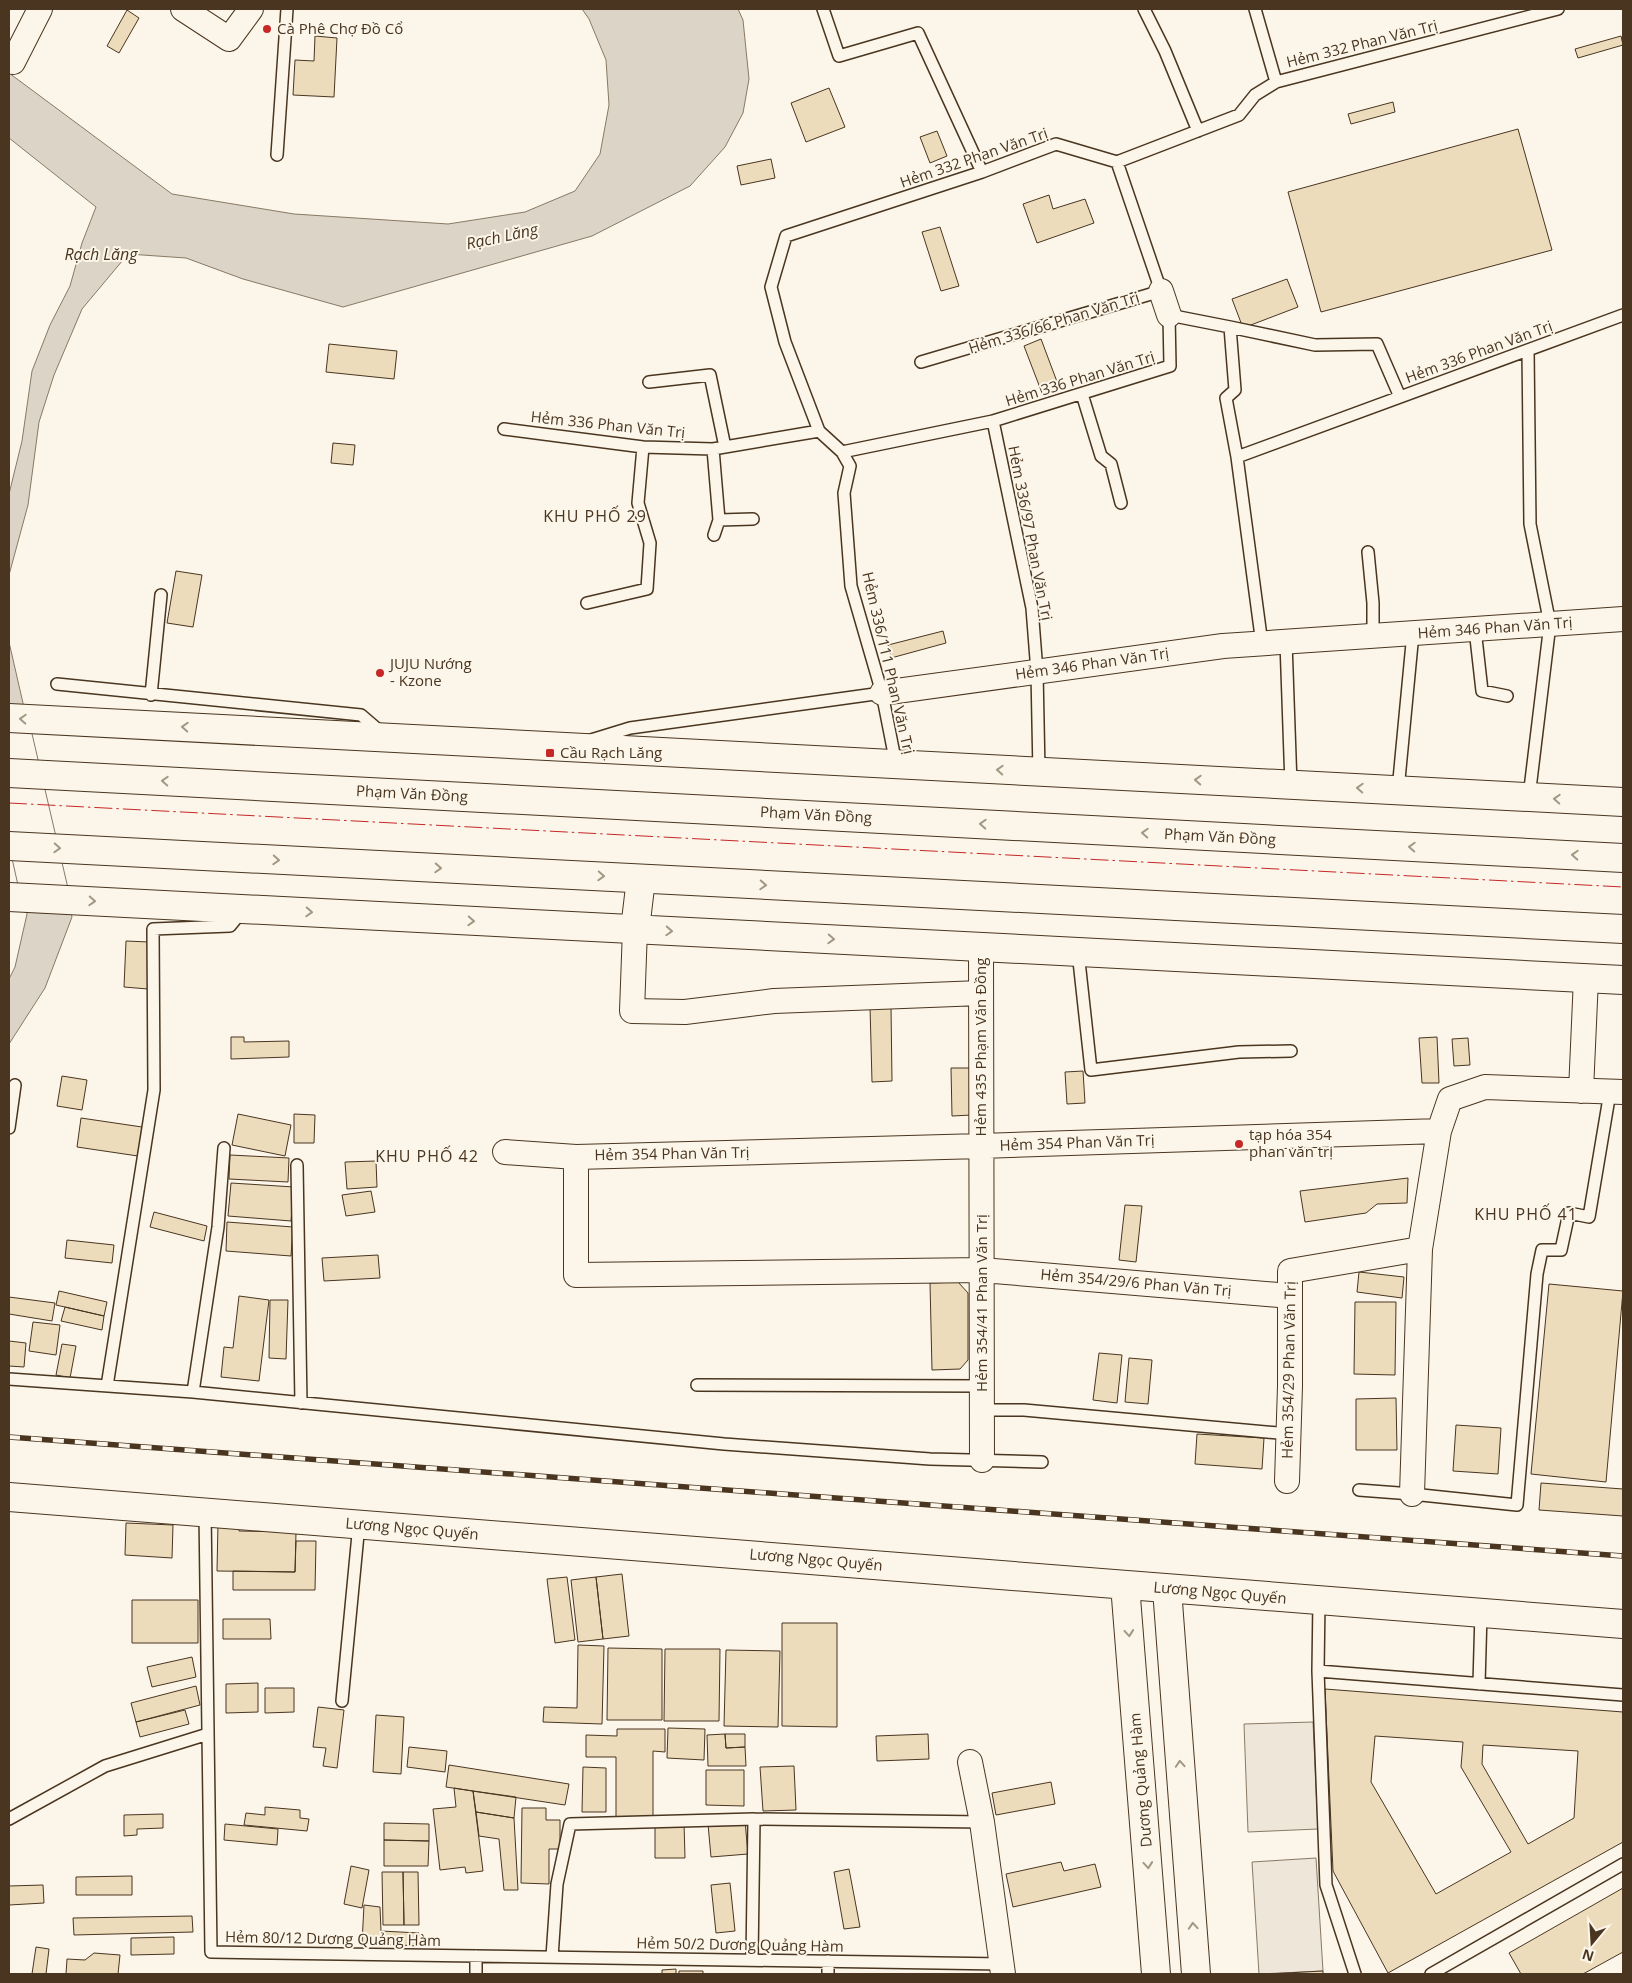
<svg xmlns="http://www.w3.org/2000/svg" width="1632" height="1983" viewBox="0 0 1632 1983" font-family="'Open Sans',sans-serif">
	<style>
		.green { fill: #ede6d9; stroke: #887966 }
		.water { fill: #dcd4c6; stroke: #887966 }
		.pier { fill: #fbf6e9; stroke: #887966 }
		.building { fill: #ecdcbc; stroke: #4a3520; fill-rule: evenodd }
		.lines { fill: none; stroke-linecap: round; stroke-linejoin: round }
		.service-casing { stroke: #4a3520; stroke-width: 14 }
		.minor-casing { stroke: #4a3520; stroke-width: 26 }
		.tertiary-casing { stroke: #4a3520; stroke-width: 30 }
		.primary-casing { stroke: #4a3520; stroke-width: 30 }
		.trunk-casing { stroke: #4a3520; stroke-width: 30 }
		.service { stroke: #fbf6e9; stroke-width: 11 }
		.minor { stroke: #fbf6e9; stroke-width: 24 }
		.tertiary { stroke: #fbf6e9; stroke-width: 28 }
		.primary { stroke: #fbf6e9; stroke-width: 28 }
		.trunk { stroke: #fbf6e9; stroke-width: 28 }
		.rail-casing { stroke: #4a3520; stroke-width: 5.5 }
		.rail { stroke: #fbf6e9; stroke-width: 4; stroke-dasharray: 11; stroke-linecap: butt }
		.power { stroke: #c62828; stroke-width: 1; stroke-dasharray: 18 4 2.5 4; stroke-linecap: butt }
		.oneway { stroke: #a29684 }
		.poi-dot { fill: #c62828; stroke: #fbf6e9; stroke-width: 2 }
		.labels { text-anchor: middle; stroke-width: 4; stroke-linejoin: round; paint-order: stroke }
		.poi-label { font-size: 15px; fill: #4a3520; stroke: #fbf6e9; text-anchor: start }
		.street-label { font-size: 15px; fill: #4a3520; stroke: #fbf6e9 }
		.water-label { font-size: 16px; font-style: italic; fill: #4a3520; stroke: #fbf6e9 }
		.neighbourhood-label { font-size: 16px; letter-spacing: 1px; fill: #4a3520; stroke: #fbf6e9 }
	</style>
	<rect width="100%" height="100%" fill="#fbf6e9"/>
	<!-- green -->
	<path class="green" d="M 1313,1722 L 1318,1829 L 1248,1832 L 1244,1724 Z
		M 1316,1858 L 1323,1971 L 1259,1974 L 1252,1862 Z"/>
	<!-- water -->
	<path class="water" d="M 582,9 L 738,9 L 743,20 L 749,79 L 743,113 L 725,147 L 690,186 L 592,236 L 343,307 L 243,279 L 186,258 L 128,254 L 82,309 L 54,375 L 39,422 L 28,505 L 9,575 L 9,494 L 22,441 L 32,371 L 50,325 L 70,286 L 82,243 L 96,207 L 9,138 L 9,73 L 172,194 L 294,214 L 448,224 L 525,212 L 575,191 L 600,154 L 609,105 L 606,60 L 589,19 Z
		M 9,642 L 72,917 L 45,988 L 9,1044 L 9,979 L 15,967 L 27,914 L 9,833 Z"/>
	<!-- pier -->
	<path class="pier" d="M 9,707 L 26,708 L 74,914 L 24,912 L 9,845 Z"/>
	<!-- building -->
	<path class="building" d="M 127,10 L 139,18 L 119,53 L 107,46 Z
		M 315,36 L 337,38 L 334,97 L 293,95 L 295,60 L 314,61 Z
		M 1621,36 L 1623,45 L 1578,58 L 1575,49 Z
		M 829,88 L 845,127 L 806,142 L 791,103 Z
		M 1393,102 L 1395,112 L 1351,124 L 1348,114 Z
		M 1518,129 L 1552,250 L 1321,312 L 1288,192 Z
		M 937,131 L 947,156 L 930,163 L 920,137 Z
		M 771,159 L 775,178 L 741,185 L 737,166 Z
		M 1049,195 L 1053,209 L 1085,199 L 1094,223 L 1037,243 L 1023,204 Z
		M 940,227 L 959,286 L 941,291 L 922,232 Z
		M 1287,279 L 1298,307 L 1243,328 L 1232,299 Z
		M 1041,339 L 1059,387 L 1042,393 L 1024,346 Z
		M 329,344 L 397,351 L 394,379 L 326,372 Z
		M 333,443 L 355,445 L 353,465 L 331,463 Z
		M 176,571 L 202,575 L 193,627 L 167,623 Z
		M 943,631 L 946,643 L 891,658 L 888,645 Z
		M 126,941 L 149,942 L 148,989 L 124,987 Z
		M 870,1006 L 891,1006 L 892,1081 L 872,1082 Z
		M 231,1037 L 244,1037 L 244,1042 L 289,1041 L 289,1057 L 231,1059 Z
		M 1437,1037 L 1439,1083 L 1422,1083 L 1419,1038 Z
		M 1468,1038 L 1470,1065 L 1454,1066 L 1452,1039 Z
		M 951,1068 L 971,1068 L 972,1115 L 952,1116 Z
		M 1083,1071 L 1085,1103 L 1067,1104 L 1065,1072 Z
		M 62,1076 L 87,1080 L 82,1110 L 57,1106 Z
		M 238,1114 L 291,1125 L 285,1156 L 232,1145 Z
		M 294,1114 L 315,1115 L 314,1143 L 294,1143 Z
		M 81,1118 L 142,1127 L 138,1156 L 77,1147 Z
		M 230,1155 L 289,1158 L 288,1182 L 229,1179 Z
		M 376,1161 L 377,1187 L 347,1189 L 345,1162 Z
		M 1408,1178 L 1407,1203 L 1377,1204 L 1366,1213 L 1305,1222 L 1300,1191 Z
		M 231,1183 L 294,1187 L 291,1221 L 228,1216 Z
		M 371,1191 L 375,1212 L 346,1216 L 342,1195 Z
		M 1125,1205 L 1142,1206 L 1136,1262 L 1119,1260 Z
		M 154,1212 L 207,1226 L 204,1241 L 150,1227 Z
		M 227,1222 L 293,1227 L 291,1256 L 226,1251 Z
		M 67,1240 L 114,1245 L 112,1263 L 65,1258 Z
		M 378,1255 L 380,1278 L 324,1281 L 322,1258 Z
		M 1359,1272 L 1404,1277 L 1402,1298 L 1357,1292 Z
		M 958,1282 L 968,1293 L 968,1360 L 960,1369 L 932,1370 L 930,1283 Z
		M 1549,1284 L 1623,1291 L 1606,1482 L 1531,1474 Z
		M 59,1291 L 107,1302 L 104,1316 L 56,1305 Z
		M 239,1296 L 269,1300 L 259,1381 L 221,1377 L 224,1347 L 233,1348 Z
		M 9,1297 L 55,1303 L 52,1321 L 9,1314 Z
		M 270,1300 L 288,1300 L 286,1359 L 269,1358 Z
		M 1355,1302 L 1396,1302 L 1395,1375 L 1354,1374 Z
		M 65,1307 L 104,1316 L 102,1330 L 61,1321 Z
		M 33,1322 L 60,1325 L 56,1355 L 29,1351 Z
		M 9,1341 L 26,1343 L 24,1367 L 9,1366 Z
		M 62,1344 L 76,1346 L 70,1378 L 56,1375 Z
		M 1099,1353 L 1122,1355 L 1117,1403 L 1093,1400 Z
		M 1129,1358 L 1152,1360 L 1148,1404 L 1125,1402 Z
		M 1396,1398 L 1397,1450 L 1356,1450 L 1356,1399 Z
		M 1456,1425 L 1501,1428 L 1498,1474 L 1453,1471 Z
		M 1197,1434 L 1264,1438 L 1262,1469 L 1195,1464 Z
		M 1541,1483 L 1623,1489 L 1623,1516 L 1539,1510 Z
		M 126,1523 L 173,1525 L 172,1558 L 125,1555 Z
		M 218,1523 L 239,1523 L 239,1531 L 296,1532 L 295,1572 L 217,1571 Z
		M 296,1541 L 316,1541 L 315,1590 L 233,1590 L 233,1571 L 295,1572 Z
		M 622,1574 L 629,1636 L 603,1639 L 596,1577 Z
		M 567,1577 L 575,1640 L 555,1643 L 547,1579 Z
		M 596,1577 L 603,1639 L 578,1642 L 571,1580 Z
		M 132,1600 L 198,1600 L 198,1643 L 132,1643 Z
		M 223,1619 L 270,1619 L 271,1639 L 223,1639 Z
		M 782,1623 L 837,1623 L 837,1727 L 782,1726 Z
		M 578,1645 L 604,1646 L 602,1724 L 543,1722 L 544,1707 L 577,1708 Z
		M 608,1648 L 662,1649 L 662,1720 L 607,1720 Z
		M 665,1649 L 720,1649 L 719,1721 L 664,1721 Z
		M 726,1650 L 780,1651 L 778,1727 L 724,1726 Z
		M 192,1657 L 196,1677 L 152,1687 L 147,1667 Z
		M 258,1683 L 258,1712 L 226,1713 L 226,1684 Z
		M 196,1686 L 200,1705 L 136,1722 L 131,1703 Z
		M 265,1688 L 294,1688 L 294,1712 L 265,1713 Z
		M 1325,1689 L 1623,1712 L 1623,1842 L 1388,1973 L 1333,1871 ZM 1375,1736 L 1463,1742 L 1461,1767 L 1511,1852 L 1436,1894 L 1371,1782 ZM 1483,1745 L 1578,1751 L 1574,1818 L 1528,1844 L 1482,1764 Z
		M 318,1707 L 344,1710 L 337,1768 L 323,1766 L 326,1748 L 313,1747 Z
		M 185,1710 L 189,1724 L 140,1737 L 136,1722 Z
		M 376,1715 L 404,1717 L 401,1774 L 373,1772 Z
		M 668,1728 L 705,1729 L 704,1760 L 667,1758 Z
		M 617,1729 L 665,1729 L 665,1752 L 653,1751 L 653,1817 L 616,1817 L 616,1757 L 586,1757 L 586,1735 L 617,1736 Z
		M 725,1734 L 745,1734 L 745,1747 L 726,1748 Z
		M 725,1734 L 726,1748 L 745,1747 L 746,1766 L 708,1766 L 707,1735 Z
		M 928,1734 L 929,1759 L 877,1761 L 876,1736 Z
		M 409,1747 L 447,1751 L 445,1772 L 407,1767 Z
		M 449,1765 L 569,1784 L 565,1805 L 446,1787 Z
		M 794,1766 L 796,1810 L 763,1811 L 760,1767 Z
		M 583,1767 L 606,1768 L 606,1812 L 582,1812 Z
		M 706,1770 L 744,1770 L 744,1806 L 706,1805 Z
		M 1051,1782 L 1055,1804 L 996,1815 L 992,1793 Z
		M 454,1788 L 473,1791 L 483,1871 L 466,1873 L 465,1867 L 440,1870 L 433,1809 L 456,1807 Z
		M 473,1791 L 516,1797 L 514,1818 L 476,1812 Z
		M 265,1807 L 300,1810 L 300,1818 L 309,1819 L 307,1831 L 244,1825 L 246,1813 L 265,1815 Z
		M 522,1808 L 546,1808 L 546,1820 L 560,1820 L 560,1849 L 549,1849 L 549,1884 L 521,1883 Z
		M 476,1812 L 514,1818 L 518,1890 L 504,1890 L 499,1839 L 479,1836 Z
		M 163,1814 L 163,1828 L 137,1829 L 137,1835 L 124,1836 L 124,1815 Z
		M 745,1821 L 748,1854 L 711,1857 L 708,1824 Z
		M 384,1823 L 429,1824 L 429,1841 L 384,1840 Z
		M 684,1823 L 685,1858 L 655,1858 L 655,1824 Z
		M 225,1824 L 278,1829 L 277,1845 L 224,1840 Z
		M 384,1840 L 429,1841 L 428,1866 L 384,1866 Z
		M 1061,1862 L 1064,1871 L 1095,1864 L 1101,1887 L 1013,1907 L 1006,1874 Z
		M 351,1866 L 369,1870 L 362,1908 L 344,1904 Z
		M 849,1869 L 860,1927 L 844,1929 L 834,1872 Z
		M 382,1872 L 403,1872 L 404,1925 L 383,1925 Z
		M 403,1872 L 418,1872 L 419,1925 L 404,1925 Z
		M 132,1876 L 132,1895 L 76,1895 L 76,1877 Z
		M 730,1883 L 735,1931 L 716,1933 L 711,1885 Z
		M 43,1885 L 44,1903 L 9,1905 L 9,1886 Z
		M 1623,1888 L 1623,1952 L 1583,1974 L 1521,1974 L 1509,1953 Z
		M 364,1905 L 380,1907 L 381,1931 L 419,1933 L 418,1946 L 362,1943 Z
		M 192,1916 L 193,1932 L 74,1935 L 73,1918 Z
		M 174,1937 L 174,1954 L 131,1955 L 131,1938 Z
		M 36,1947 L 49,1949 L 46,1974 L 32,1974 Z
		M 94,1953 L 120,1955 L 118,1974 L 66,1974 L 67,1959 L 85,1960 Z
		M 676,1969 L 676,1974 L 662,1974 L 662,1970 Z
		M 679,1971 L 703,1971 L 703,1974 L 679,1974 Z
		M 1323,1971 L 1323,1974 L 1268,1974 Z"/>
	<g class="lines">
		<!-- service casing -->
		<g class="service-casing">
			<path id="service" d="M 823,9 L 839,56 L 918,33 L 982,172
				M 1144,9 L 1165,51 L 1198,131
				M 1255,9 L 1276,82
				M 277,155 L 287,9
				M 1230,327 L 1315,345 L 1377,344 L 1400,397
				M 1528,350 L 1530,524 L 1550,624 L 1529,797
				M 921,362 L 1161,291 L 1117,162
				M 649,382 L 710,375 L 725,447
				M 1082,394 L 1101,456 L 1111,464 L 1121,503
				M 993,421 L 1032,608 L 1037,672 L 1039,772
				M 504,429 L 643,447 L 713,449 L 819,431 L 842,452 L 993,421 L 1170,366 L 1169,315 L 1230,327 L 1235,390 L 1226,398 L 1237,457 L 1623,315
				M 819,431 L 785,342 L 771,287 L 786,236 L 982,172 L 1056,144 L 1117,162 L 1239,115 L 1255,95 L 1276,82 L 1558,9
				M 713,449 L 719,520 L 714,535
				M 842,452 L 850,466 L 844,493 L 851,586 L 882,693 L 896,764
				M 1237,457 L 1262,644
				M 719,520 L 753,519
				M 1368,552 L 1373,603 L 1373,636
				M 587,603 L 647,589 L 650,543 L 638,503 L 643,447
				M 1475,629 L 1482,691 L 1507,696
				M 1286,642 L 1291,785
				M 57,684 L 361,715 L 382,733
				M 151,695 L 161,595
				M 591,740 L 630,728 L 882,693
				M 1398,790 L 1413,633
				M 1078,952 L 1091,1070 L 1239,1052 L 1291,1051
				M 9,1128 L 15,1085
				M 297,1165 L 301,1403
				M 9,1379 L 193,1392 L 724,1444 L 930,1459 L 1042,1462
				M 697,1385 L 982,1386
				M 107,1386 L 154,1090 L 153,929 L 230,926 L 243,910
				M 193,1392 L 218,1227 L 224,1148
				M 982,1410 L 1024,1410 L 1289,1434
				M 1359,1490 L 1412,1494 L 1517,1505 L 1537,1274 L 1542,1250 L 1561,1250 L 1569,1213 L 1589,1217 L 1610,1092
				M 205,1512 L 211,1952 L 1002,1964
				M 1319,1600 L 1318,1671 L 1326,1885 L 1355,1974
				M 1318,1671 L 1623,1695
				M 1479,1684 L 1481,1613
				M 342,1701 L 359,1524
				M 9,1819 L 105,1766 L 208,1734
				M 552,1957 L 557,1884 L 570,1824 L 754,1819 L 982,1822
				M 752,1960 L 754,1819
				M 828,1961 L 828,1974
				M 476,1974 L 476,1956
				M 1431,1974 L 1623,1864"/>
		</g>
		<!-- minor casing -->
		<g class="minor-casing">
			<path id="minor" d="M 183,9 L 229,39 L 251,9
				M 13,62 L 40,9
				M 1161,291 L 1169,315
				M 882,693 L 1223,646 L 1623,619
				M 635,929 L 632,1011 L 685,1012 L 774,1001 L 981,993
				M 981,947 L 982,1460
				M 1581,1091 L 1586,978
				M 505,1152 L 576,1157 L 981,1146 L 1439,1131 L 1450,1099 L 1485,1087 L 1623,1092
				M 576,1157 L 576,1275 L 982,1270 L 1290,1296
				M 1287,1481 L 1290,1386 L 1290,1271 L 1420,1249 L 1439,1131
				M 1412,1494 L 1420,1249
				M 970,1762 L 982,1822 L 1003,1974"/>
		</g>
		<!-- tertiary casing -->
		<g class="tertiary-casing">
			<path id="tertiary" d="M 9,1497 L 1623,1624
				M 1125,1585 L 1156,1974
				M 1167,1589 L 1196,1974"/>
		</g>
		<!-- primary casing -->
		<g class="primary-casing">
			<path id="primary" d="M 9,718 L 1623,802
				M 9,897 L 1623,980
				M 635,929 L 641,879"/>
		</g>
		<!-- trunk casing -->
		<g class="trunk-casing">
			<path id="trunk" d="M 9,773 L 1623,858
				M 9,846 L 1623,929"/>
		</g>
		<!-- service -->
		<use href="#service" class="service"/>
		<!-- minor -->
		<use href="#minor" class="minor"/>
		<!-- tertiary -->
		<use href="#tertiary" class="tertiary"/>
		<!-- primary -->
		<use href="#primary" class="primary"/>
		<!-- trunk -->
		<use href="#trunk" class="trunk"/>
		<!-- rail casing -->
		<g class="rail-casing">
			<path id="rail" d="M 9,1437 L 1623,1556"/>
		</g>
		<!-- rail -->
		<use href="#rail" class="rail"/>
		<!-- power -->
		<path class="power" d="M 9,803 L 1623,887"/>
	</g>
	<!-- one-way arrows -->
	<defs><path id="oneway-chevron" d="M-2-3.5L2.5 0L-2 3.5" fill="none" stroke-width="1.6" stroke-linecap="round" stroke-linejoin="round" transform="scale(1.25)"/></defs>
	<g class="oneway">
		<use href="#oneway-chevron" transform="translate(23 719) rotate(-177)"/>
		<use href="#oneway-chevron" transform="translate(185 727) rotate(-177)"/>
		<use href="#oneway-chevron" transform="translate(1000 770) rotate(-177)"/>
		<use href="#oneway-chevron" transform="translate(1198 780) rotate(-177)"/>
		<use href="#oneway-chevron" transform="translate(165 781) rotate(-177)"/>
		<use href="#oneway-chevron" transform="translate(1360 788) rotate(-177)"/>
		<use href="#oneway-chevron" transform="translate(1557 799) rotate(-177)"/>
		<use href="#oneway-chevron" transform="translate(983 824) rotate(-177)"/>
		<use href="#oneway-chevron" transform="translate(1145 833) rotate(-177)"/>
		<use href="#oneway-chevron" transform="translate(1412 847) rotate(-177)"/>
		<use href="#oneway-chevron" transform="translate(57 848) rotate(3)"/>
		<use href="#oneway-chevron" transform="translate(1575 855) rotate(-177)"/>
		<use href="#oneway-chevron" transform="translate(276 860) rotate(3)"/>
		<use href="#oneway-chevron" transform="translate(438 868) rotate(3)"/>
		<use href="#oneway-chevron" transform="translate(601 876) rotate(3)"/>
		<use href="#oneway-chevron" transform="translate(763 885) rotate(3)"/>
		<use href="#oneway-chevron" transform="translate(92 901) rotate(3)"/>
		<use href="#oneway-chevron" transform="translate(309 912) rotate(3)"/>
		<use href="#oneway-chevron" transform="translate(471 921) rotate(3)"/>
		<use href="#oneway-chevron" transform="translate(669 931) rotate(3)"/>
		<use href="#oneway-chevron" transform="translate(831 939) rotate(3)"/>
		<use href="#oneway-chevron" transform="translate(1129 1633) rotate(85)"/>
		<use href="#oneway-chevron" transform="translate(1180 1764) rotate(-94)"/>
		<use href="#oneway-chevron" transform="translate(1148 1865) rotate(85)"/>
		<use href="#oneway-chevron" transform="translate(1193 1926) rotate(-94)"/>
	</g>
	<!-- markers -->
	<g class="poi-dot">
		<circle cx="267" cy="29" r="5"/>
		<circle cx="380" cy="673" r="5"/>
		<rect x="545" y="748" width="10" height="10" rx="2.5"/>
		<circle cx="1239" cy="1144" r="5"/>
	</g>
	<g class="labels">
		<!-- poi labels -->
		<g class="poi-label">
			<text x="277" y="34">Cà Phê Chợ Đồ Cổ</text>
			<text x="390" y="669">JUJU Nướng<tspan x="390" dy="17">- Kzone</tspan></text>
			<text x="560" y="758">Cầu Rạch Lăng</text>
			<text x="1249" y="1140">tạp hóa 354<tspan x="1249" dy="17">phan văn trị</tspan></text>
		</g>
		<!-- street labels -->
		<g class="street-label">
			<text transform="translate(1362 44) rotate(-14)" y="5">Hẻm 332 Phan Văn Trị</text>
			<text transform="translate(974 158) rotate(-19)" y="5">Hẻm 332 Phan Văn Trị</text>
			<text transform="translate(1054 323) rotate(-17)" y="5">Hẻm 336/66 Phan Văn Trị</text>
			<text transform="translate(1479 352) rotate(-20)" y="5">Hẻm 336 Phan Văn Trị</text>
			<text transform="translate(1080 379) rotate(-17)" y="5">Hẻm 336 Phan Văn Trị</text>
			<text transform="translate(608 425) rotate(6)" y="5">Hẻm 336 Phan Văn Trị</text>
			<text transform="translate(1030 533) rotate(79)" y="5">Hẻm 336/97 Phan Văn Trị</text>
			<text transform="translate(1495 628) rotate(-4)" y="5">Hẻm 346 Phan Văn Trị</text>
			<text transform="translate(888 663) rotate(77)" y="5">Hẻm 336/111 Phan Văn Trị</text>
			<text transform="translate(1092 664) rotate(-8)" y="5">Hẻm 346 Phan Văn Trị</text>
			<text transform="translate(412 794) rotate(3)" y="5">Phạm Văn Đồng</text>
			<text transform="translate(816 815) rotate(3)" y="5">Phạm Văn Đồng</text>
			<text transform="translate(1220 837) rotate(3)" y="5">Phạm Văn Đồng</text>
			<text transform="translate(981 1047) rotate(-90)" y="5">Hẻm 435 Phạm Văn Đồng</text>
			<text transform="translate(1077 1143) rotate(-2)" y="5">Hẻm 354 Phan Văn Trị</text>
			<text transform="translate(672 1154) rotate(-1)" y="5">Hẻm 354 Phan Văn Trị</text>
			<text transform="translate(1136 1283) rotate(5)" y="5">Hẻm 354/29/6 Phan Văn Trị</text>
			<text transform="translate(982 1303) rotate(-90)" y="5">Hẻm 354/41 Phan Văn Trị</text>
			<text transform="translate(1289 1370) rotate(-89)" y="5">Hẻm 354/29 Phan Văn Trị</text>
			<text transform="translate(412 1529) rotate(5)" y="5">Lương Ngọc Quyến</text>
			<text transform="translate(816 1560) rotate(5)" y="5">Lương Ngọc Quyến</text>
			<text transform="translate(1220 1593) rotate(5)" y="5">Lương Ngọc Quyến</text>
			<text transform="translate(1141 1780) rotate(-95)" y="5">Dương Quảng Hàm</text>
			<text transform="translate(333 1939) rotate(1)" y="5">Hẻm 80/12 Dương Quảng Hàm</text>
			<text transform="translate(740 1945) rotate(1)" y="5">Hẻm 50/2 Dương Quảng Hàm</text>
		</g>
		<!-- water labels -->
		<g class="water-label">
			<text transform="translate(502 236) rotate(-12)" y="6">Rạch Lăng</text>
			<text x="101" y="260">Rạch Lăng</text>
		</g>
		<!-- neighbourhood labels -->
		<g class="neighbourhood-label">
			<text x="595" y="522">KHU PHỐ 29</text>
			<text x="427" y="1162">KHU PHỐ 42</text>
			<text x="1526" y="1220">KHU PHỐ 41</text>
		</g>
	</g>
	<!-- border -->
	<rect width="1632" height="1983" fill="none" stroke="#4a3520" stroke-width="20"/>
	<!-- north arrow -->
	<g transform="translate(1592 1943) rotate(198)" stroke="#fbf6e9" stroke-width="4" paint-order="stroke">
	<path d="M0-4L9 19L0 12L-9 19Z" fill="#4a3520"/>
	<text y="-8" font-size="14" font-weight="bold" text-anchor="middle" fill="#4a3520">N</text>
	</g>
</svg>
